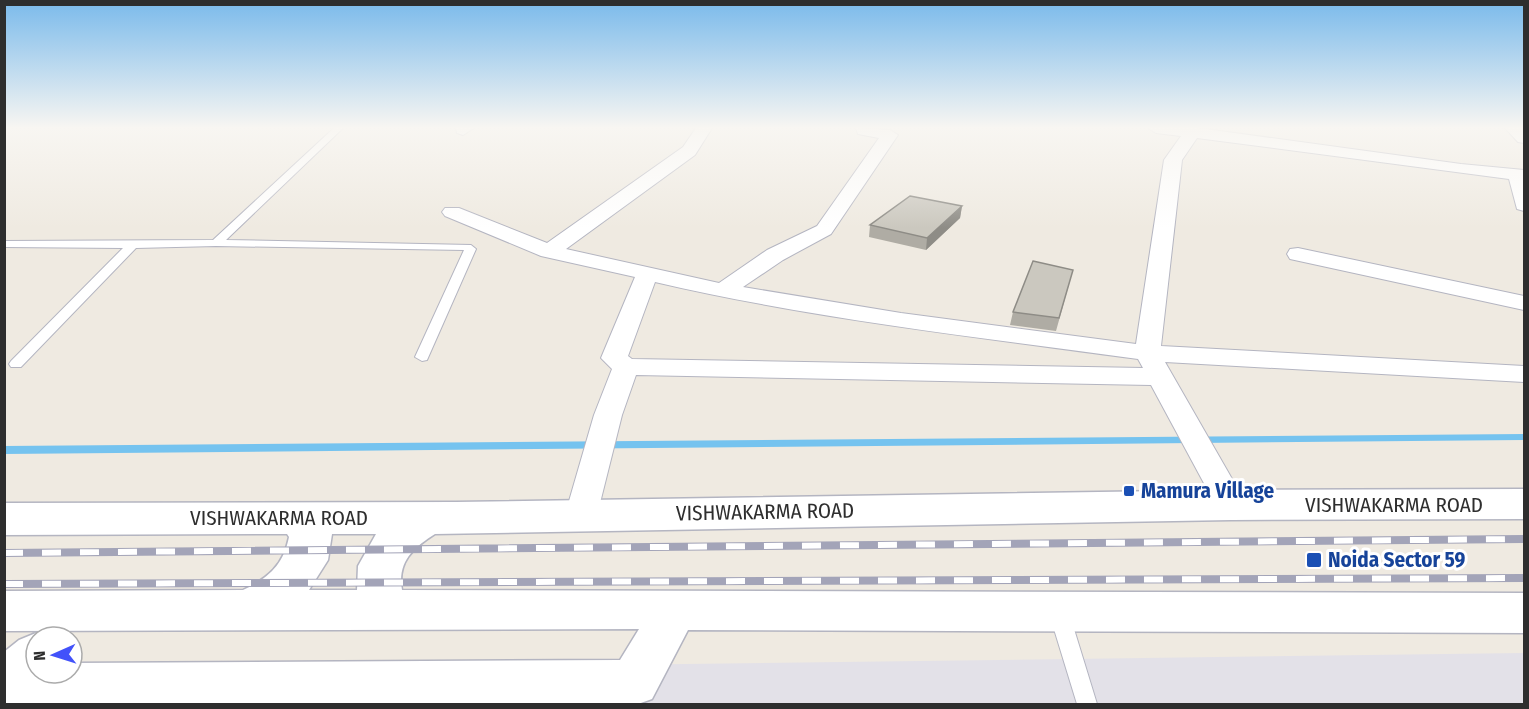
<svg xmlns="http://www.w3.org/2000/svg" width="1529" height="709" viewBox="0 0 1529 709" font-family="'Fira Sans Condensed',sans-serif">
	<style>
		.industrial { fill: #e3e1e8 }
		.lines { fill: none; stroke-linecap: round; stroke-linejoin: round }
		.stream { fill: #75c3ef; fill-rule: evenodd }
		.lane-casing { stroke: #b4b5c1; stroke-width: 2 }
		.street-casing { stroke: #b4b5c1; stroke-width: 2 }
		.secondary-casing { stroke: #b4b5c1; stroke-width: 3 }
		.lane { fill: #fff; fill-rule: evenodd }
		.street { fill: #fff; fill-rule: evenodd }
		.secondary { fill: #fff; fill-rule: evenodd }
		.rail-casing { stroke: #a3a4b8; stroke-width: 8 }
		.rail { stroke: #fff; stroke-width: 6; stroke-dasharray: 19; stroke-linecap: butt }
		.wall { fill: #afaca4 }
		.shaded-wall { fill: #8e8c86 }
		.building { fill: #cbc8bf; stroke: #8e8c86; stroke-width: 1.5 }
		.transit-dot { fill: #1a4fb4; stroke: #fff; stroke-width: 2 }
		.labels { text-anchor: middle; stroke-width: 6; stroke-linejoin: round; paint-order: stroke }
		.near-transit-label { font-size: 21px; font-weight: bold; fill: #164399; stroke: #fff; text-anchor: start }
		.near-street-label { font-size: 21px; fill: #2e2e2e; stroke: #fff }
	</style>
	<rect width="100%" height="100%" fill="#efeae1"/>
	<!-- industrial -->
	<path class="industrial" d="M 1524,653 L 1524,704 L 5,704 L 4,673 Z"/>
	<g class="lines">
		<!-- stream -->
		<path class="stream" d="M 1524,434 L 1524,440 L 4,454 L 4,446 Z"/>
		<!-- lane casing -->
		<g class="lane-casing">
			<path id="lane" d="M 334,128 L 343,128 L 226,240 L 471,245 L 476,249 L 427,360 L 422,361 L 415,357 L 464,250 L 216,246 L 136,248 L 21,367 L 11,367 L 9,364 L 11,361 L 123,248 L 4,247 L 4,241 L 213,240 Z
				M 1060,608 L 1067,610 L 1070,616 L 1097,704 L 1077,704 L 1050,616 L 1053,610 Z"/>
		</g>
		<!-- street casing -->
		<g class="street-casing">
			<path id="street" d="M 456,128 L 474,128 L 463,135 L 457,133 Z
				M 696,128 L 712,128 L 695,155 L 566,249 L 719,283 L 767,250 L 817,226 L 879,138 L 858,134 L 856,128 L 890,130 L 898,135 L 831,234 L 783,260 L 743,287 L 901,313 L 1136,344 L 1164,160 L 1181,136 L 1156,133 L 1148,128 L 1198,128 L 1461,164 L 1524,170 L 1524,211 L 1517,209 L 1509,179 L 1197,138 L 1182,160 L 1161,346 L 1524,366 L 1524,382 L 1165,362 L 1247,505 L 1242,513 L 1231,517 L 1220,513 L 1151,385 L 636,375 L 622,415 L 597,515 L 592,524 L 581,527 L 570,524 L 565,515 L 594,415 L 612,369 L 601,358 L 635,277 L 541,256 L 445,216 L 442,212 L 445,208 L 459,208 L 547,243 L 683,147 ZM 655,282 C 814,319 976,337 1138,359 L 1143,368 L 632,359 L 628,356 Z
				M 1505,128 L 1523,128 L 1524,143 L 1518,142 Z
				M 1298,248 L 1524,296 L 1524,310 L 1290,259 L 1287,254 L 1290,249 Z"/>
		</g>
		<!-- secondary casing -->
		<g class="secondary-casing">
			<path id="secondary" d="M 1524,489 L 1524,519 L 1231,520 L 435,534 C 413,548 397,562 402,590 L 1524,593 L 1524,633 L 688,630 L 652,699 L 638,704 L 4,704 L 4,652 L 19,640 L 36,633 L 46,637 L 36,637 L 36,673 L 72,673 L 72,663 L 620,660 L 639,629 L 4,631 L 4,591 L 243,590 C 268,578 283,566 289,537 L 287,534 L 4,535 L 4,503 L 456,502 L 1231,490 ZM 332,534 L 376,534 L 358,566 L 357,590 L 309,590 L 328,560 Z"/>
		</g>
		<!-- lane -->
		<use href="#lane" class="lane"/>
		<!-- street -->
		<use href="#street" class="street"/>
		<!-- secondary -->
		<use href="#secondary" class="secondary"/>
		<!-- rail casing -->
		<g class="rail-casing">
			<path id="rail" d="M 4,553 L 1524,539
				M 4,584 L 1524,578"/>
		</g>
		<!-- rail -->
		<use href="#rail" class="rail"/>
	</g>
	<!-- wall -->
	<path class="wall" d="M 962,206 L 960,218 L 926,250 L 869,237 L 870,225 Z
		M 1073,270 L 1056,331 L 1010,325 L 1013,312 Z"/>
	<!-- shaded-wall -->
	<path class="shaded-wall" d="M 962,206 L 960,218 L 926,250 L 927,238 Z"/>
	<!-- building -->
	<path class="building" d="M 910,196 L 962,206 L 927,238 L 870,225 Z
		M 1033,261 L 1073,270 L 1059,318 L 1013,312 Z"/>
	<!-- sky -->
	<linearGradient id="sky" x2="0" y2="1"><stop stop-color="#7abaeb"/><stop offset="0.56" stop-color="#f8f6f2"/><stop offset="1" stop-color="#f8f6f2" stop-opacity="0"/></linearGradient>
	<rect width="1529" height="228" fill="url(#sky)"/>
	<!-- markers -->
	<g class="transit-dot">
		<rect x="1123" y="485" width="12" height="12" rx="3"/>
		<rect x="1306" y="552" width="16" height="16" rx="3"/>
	</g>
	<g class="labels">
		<!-- near-transit labels -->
		<g class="near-transit-label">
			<text x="1141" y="498">Mamura Village</text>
			<text x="1328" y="567">Noida Sector 59</text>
		</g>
		<!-- near-street labels -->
		<g class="near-street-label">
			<text x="1394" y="512">VISHWAKARMA ROAD</text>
			<text transform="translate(765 512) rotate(-1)" y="7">VISHWAKARMA ROAD</text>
			<text x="279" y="525">VISHWAKARMA ROAD</text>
		</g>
	</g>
	<!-- border -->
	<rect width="1529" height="709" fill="none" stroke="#2e2e2e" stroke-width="12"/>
	<!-- north arrow -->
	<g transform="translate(54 655) rotate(267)"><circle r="28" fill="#ffffff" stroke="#ababab" stroke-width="1.5"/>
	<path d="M0-4.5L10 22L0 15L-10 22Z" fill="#4252fa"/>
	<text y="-9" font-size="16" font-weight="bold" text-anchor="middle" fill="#2e2e2e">N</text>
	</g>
</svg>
